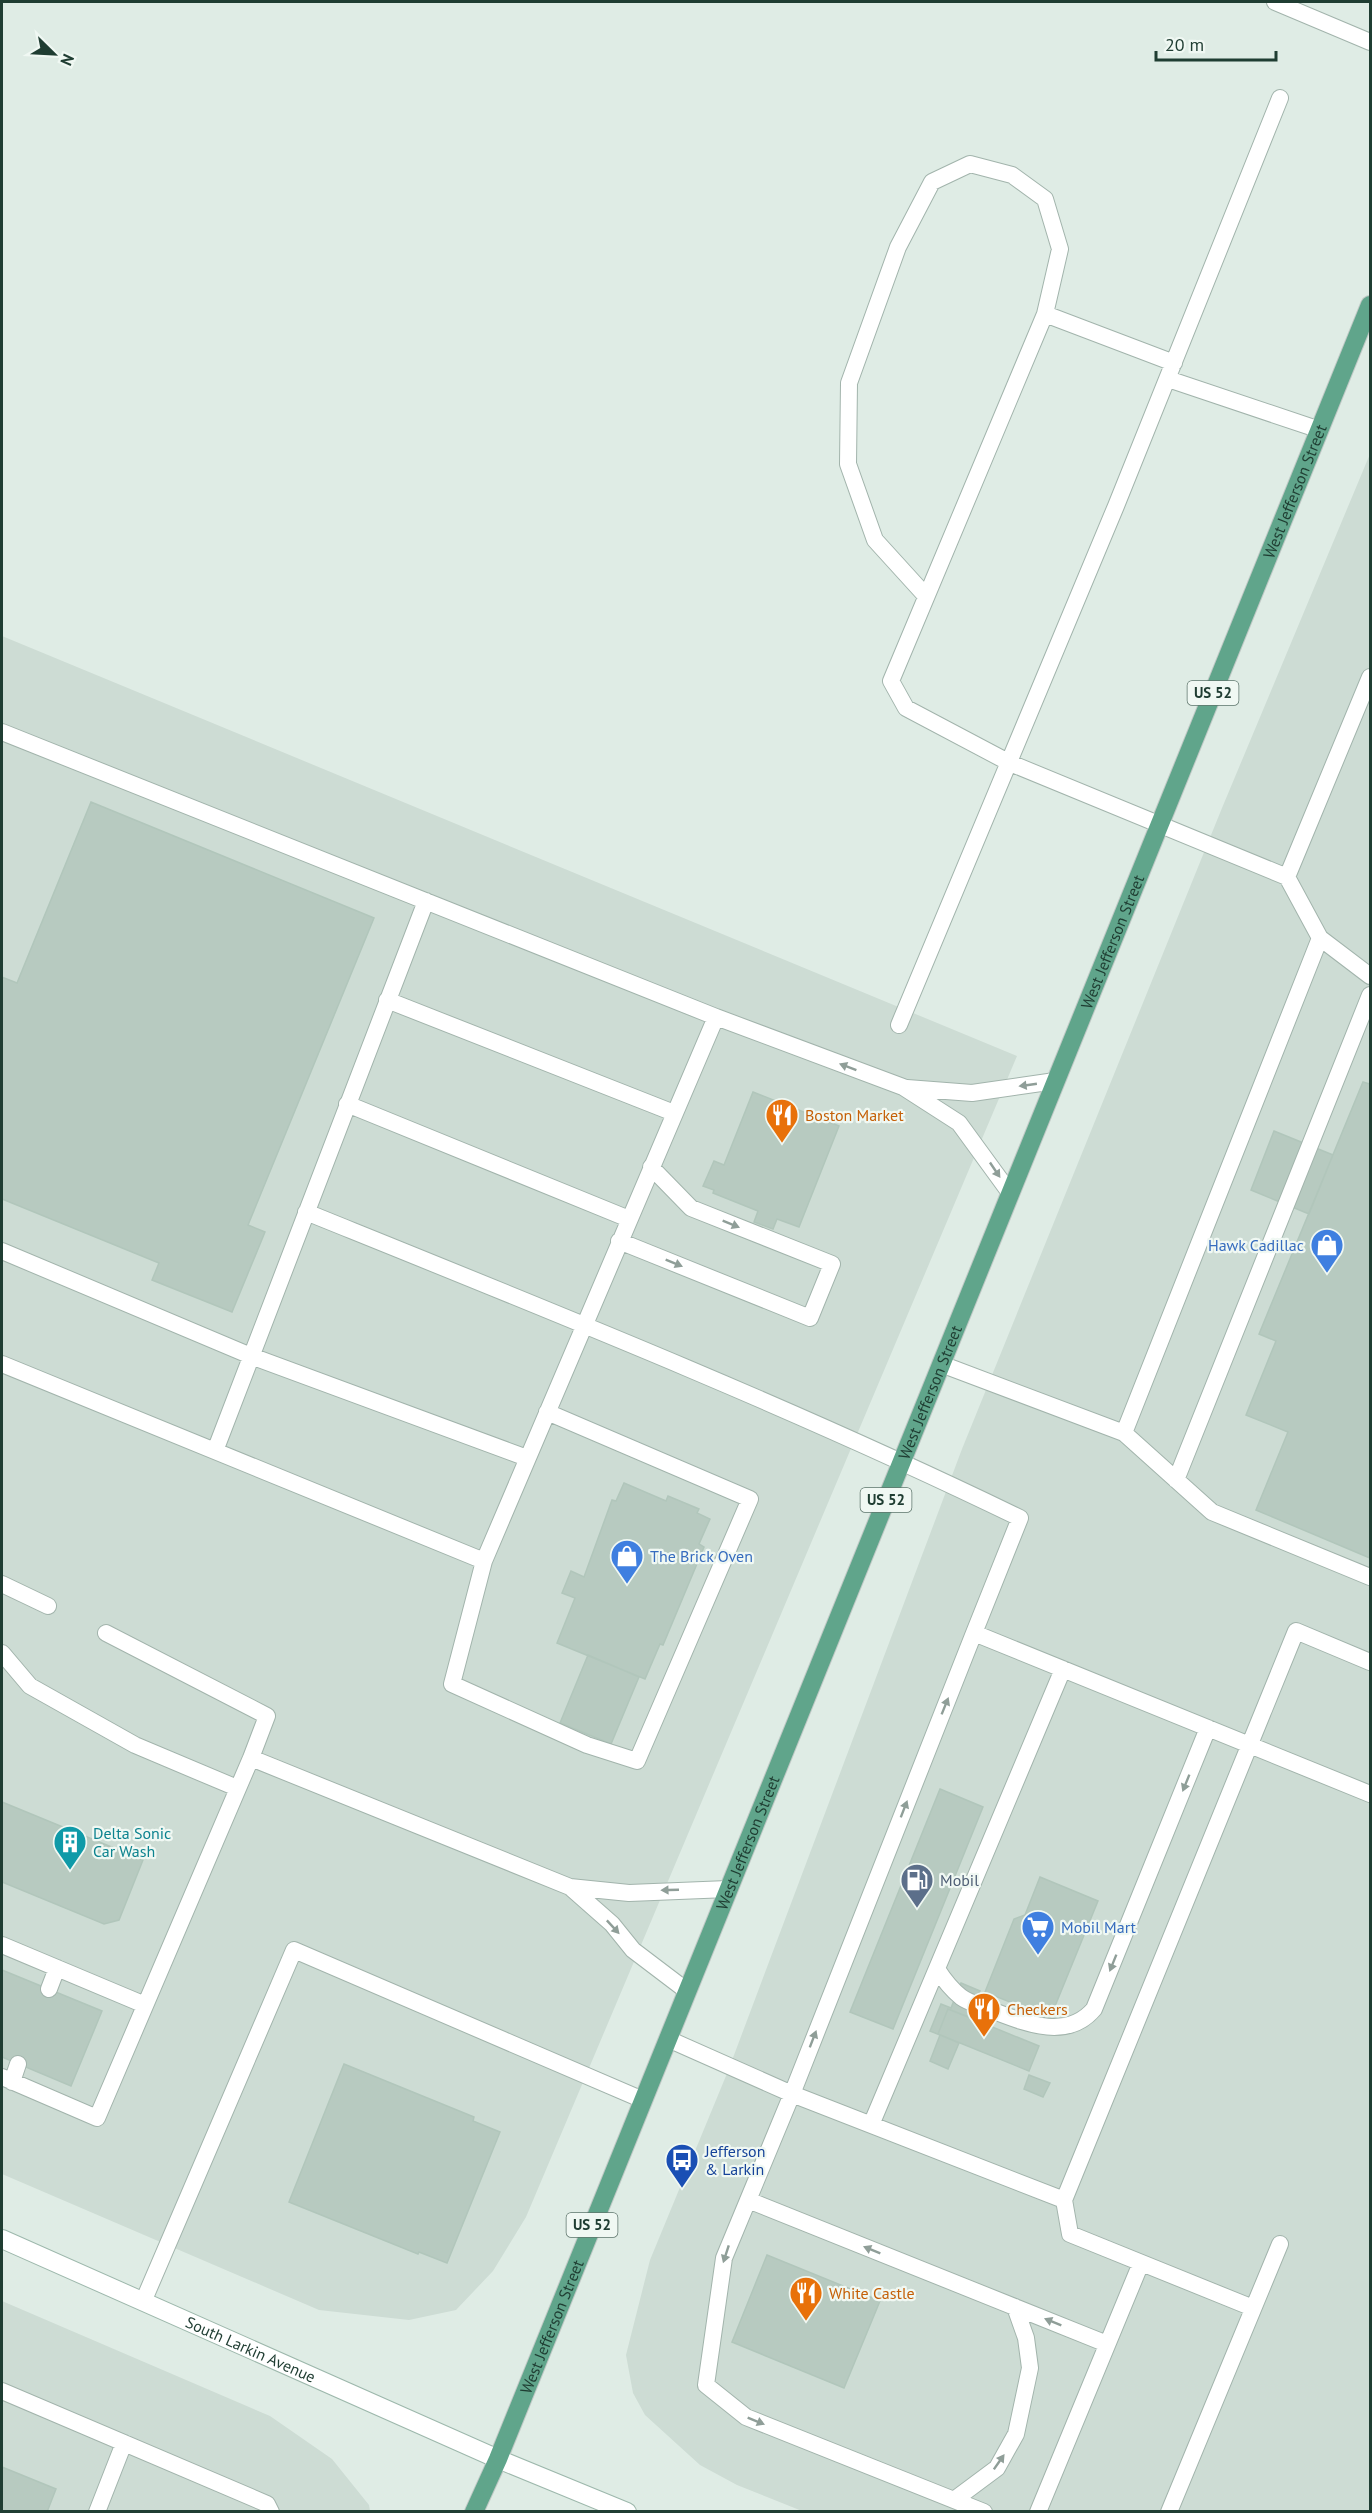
<svg xmlns="http://www.w3.org/2000/svg" width="1372" height="2513" viewBox="0 0 1372 2513" font-family="'PT Sans',sans-serif">
	<style>
		.built { fill: #cddcd4 }
		.building { fill: #b7cac0; stroke: #b1c6bb; stroke-width: 1.5 }
		.lines { fill: none; stroke-linecap: round; stroke-linejoin: round }
		.service-casing { stroke: #a2b4ac; stroke-width: 18 }
		.secondary-casing { stroke: #9db8ac; stroke-width: 20 }
		.primary-casing { stroke: #c0c9c6; stroke-width: 20 }
		.service { stroke: #fff; stroke-width: 16 }
		.secondary { stroke: #fff; stroke-width: 18 }
		.primary { stroke: #60a58b; stroke-width: 18 }
		.oneway { fill: #8f9e98 }
		.labels { text-anchor: middle; stroke-width: 4.5; stroke-linejoin: round; paint-order: stroke }
		.shield { fill: #f0f8f3; stroke: #5e756c; stroke-width: 1.5 }
		.shield-label { font-size: 15px; font-weight: bold; fill: #1f3d32 }
		.street-label { font-size: 16px; fill: #1f3d32; stroke: #f0f8f3 }
		.food-label { font-size: 16px; fill: #c56008; stroke: #f0f8f3; text-anchor: start }
		.shop-label { font-size: 16px; fill: #366cbe; stroke: #f0f8f3; text-anchor: start }
		.culture-label { font-size: 16px; fill: #0d838f; stroke: #f0f8f3; text-anchor: start }
		.service-label { font-size: 16px; fill: #4e5e75; stroke: #f0f8f3; text-anchor: start }
		.transit-label { font-size: 16px; fill: #164399; stroke: #f0f8f3; text-anchor: start }
	</style>
	<rect width="100%" height="100%" fill="#dfece5"/>
	<!-- built -->
	<path class="built" d="M 1370,454 L 1370,2511 L 802,2511 L 737,2485 L 700,2465 L 645,2415 L 633,2393 L 626,2355 L 650,2260 L 728,2071 L 962,1449 L 1222,808 Z
		M 2,636 L 1017,1056 L 526,2217 L 493,2271 L 456,2310 L 409,2320 L 319,2310 L 2,2174 Z
		M 2,2301 L 270,2416 L 332,2459 L 369,2505 L 370,2511 L 2,2512 Z"/>
	<!-- building -->
	<path class="building" d="M 91,802 L 374,918 L 248,1225 L 265,1232 L 232,1312 L 152,1280 L 159,1263 L 2,1199 L 2,977 L 17,983 Z
		M 1363,1082 L 1370,1084 L 1370,1558 L 1256,1510 L 1288,1432 L 1246,1415 L 1276,1341 L 1259,1334 Z
		M 753,1092 L 839,1126 L 799,1227 L 777,1219 L 773,1229 L 754,1222 L 758,1211 L 713,1193 L 714,1190 L 703,1186 L 714,1161 L 724,1165 Z
		M 1274,1131 L 1333,1155 L 1309,1214 L 1251,1190 Z
		M 624,1483 L 666,1501 L 668,1496 L 699,1509 L 697,1513 L 710,1519 L 699,1544 L 704,1547 L 663,1645 L 660,1644 L 645,1679 L 557,1643 L 575,1598 L 562,1593 L 571,1571 L 584,1577 L 612,1500 L 616,1501 Z
		M 588,1655 L 639,1677 L 611,1744 L 560,1723 Z
		M 940,1789 L 983,1807 L 893,2029 L 850,2012 Z
		M 2,1802 L 143,1860 L 119,1920 L 104,1924 L 2,1882 Z
		M 1040,1877 L 1098,1901 L 1053,2011 L 1046,2008 L 1035,2012 L 985,1992 L 1014,1919 L 1025,1915 Z
		M 2,1970 L 102,2011 L 71,2086 L 2,2057 Z
		M 961,1983 L 980,1991 L 969,2017 L 948,2009 L 938,2034 L 959,2043 L 948,2069 L 930,2061 L 940,2035 L 930,2031 L 941,2004 L 951,2008 Z
		M 948,2009 L 1039,2046 L 1029,2071 L 938,2034 Z
		M 344,2064 L 474,2117 L 473,2121 L 500,2132 L 447,2263 L 419,2252 L 418,2254 L 289,2202 Z
		M 1029,2075 L 1050,2083 L 1043,2097 L 1024,2089 Z
		M 767,2255 L 880,2301 L 844,2388 L 732,2342 Z
		M 2,2467 L 56,2489 L 47,2512 L 2,2512 Z"/>
	<g class="lines">
		<!-- service casing -->
		<g class="service-casing">
			<path id="service" d="M 1275,2 L 1370,42
				M 1045,314 L 1174,363
				M 1168,379 L 1320,430
				M 925,595 L 875,540 L 848,464 L 849,383 L 898,247 L 932,182 L 970,164 L 1012,175 L 1045,199 L 1060,249 L 1045,314 L 891,681 L 906,708 L 1010,763 L 1287,877 L 1370,677
				M 2,732 L 716,1017 L 484,1561 L 452,1684 L 587,1745 L 637,1761 L 750,1499 L 547,1412
				M 1320,938 L 1370,976
				M 387,1000 L 674,1113
				M 716,1017 L 903,1087 L 959,1123 L 1010,1193
				M 899,1025 L 1116,506 L 1280,98
				M 907,1088 L 972,1093 L 1055,1081
				M 347,1104 L 629,1219
				M 306,1212 C 546,1309 787,1405 1020,1518 L 974,1633 L 1370,1794
				M 619,1241 L 810,1318 L 832,1264 L 691,1208 L 651,1167
				M 2,1251 L 251,1356 L 527,1458
				M 2,1364 L 484,1561
				M 941,1364 L 1124,1433 L 1320,938 L 1287,877
				M 1124,1433 L 1212,1512 L 1370,1577
				M 215,1451 L 426,901
				M 1176,1480 L 1370,995
				M 2,1584 L 48,1606
				M 106,1633 L 267,1716 L 251,1758
				M 974,1633 L 792,2094 L 724,2258 L 706,2385 L 746,2417 L 984,2512
				M 2,1653 L 30,1686 L 135,1745 L 237,1788
				M 570,1887 L 612,1924 L 633,1950 L 687,1991
				M 2,1945 L 145,2005
				M 937,1969 C 944,1980 951,1989 961,1997 C 969,2003 982,2006 991,2010 C 1025,2023 1067,2041 1094,2009 L 1208,1728
				M 49,1989 L 57,1968
				M 668,2039 L 792,2094 L 1064,2200 L 1070,2234 L 1253,2308
				M 2,2077 L 97,2118 L 251,1758 L 570,1887 L 629,1893 L 728,1889
				M 12,2082 L 18,2064
				M 871,2125 L 1063,1669
				M 748,2200 L 1107,2344
				M 1064,2200 L 1296,1631 L 1370,1662
				M 143,2302 L 294,1950 L 643,2100
				M 2,2391 L 267,2504 L 271,2512
				M 954,2500 L 997,2468 L 1016,2434 L 1030,2368 L 1026,2338 L 1015,2307
				M 97,2512 L 124,2443
				M 1038,2512 L 1141,2263
				M 1169,2512 L 1280,2244"/>
		</g>
		<!-- secondary casing -->
		<g class="secondary-casing">
			<g id="secondary">
				<path id="s1" d="M 2,2239 L 498,2459 L 627,2512"/>
			</g>
		</g>
		<!-- primary casing -->
		<g class="primary-casing">
			<g id="primary">
				<path id="s2" d="M 474,2512 L 498,2459 L 1370,305"/>
			</g>
		</g>
		<!-- service -->
		<use href="#service" class="service"/>
		<!-- secondary -->
		<use href="#secondary" class="secondary"/>
		<!-- primary -->
		<use href="#primary" class="primary"/>
	</g>
	<!-- one-way arrows -->
	<defs><path id="oneway-solid" d="M-6-.8H1V-3.2L6.5 0L1 3.2V.8H-6Z" transform="scale(1.5)"/></defs>
	<g class="oneway">
		<use href="#oneway-solid" transform="translate(848 1067) rotate(-159)"/>
		<use href="#oneway-solid" transform="translate(1028 1085) rotate(172)"/>
		<use href="#oneway-solid" transform="translate(995 1170) rotate(56)"/>
		<use href="#oneway-solid" transform="translate(731 1224) rotate(22)"/>
		<use href="#oneway-solid" transform="translate(674 1263) rotate(22)"/>
		<use href="#oneway-solid" transform="translate(945 1706) rotate(-68)"/>
		<use href="#oneway-solid" transform="translate(1186 1783) rotate(112)"/>
		<use href="#oneway-solid" transform="translate(904 1809) rotate(-69)"/>
		<use href="#oneway-solid" transform="translate(670 1890) rotate(178)"/>
		<use href="#oneway-solid" transform="translate(613 1927) rotate(47)"/>
		<use href="#oneway-solid" transform="translate(1113 1963) rotate(112)"/>
		<use href="#oneway-solid" transform="translate(813 2039) rotate(-69)"/>
		<use href="#oneway-solid" transform="translate(872 2250) rotate(-158)"/>
		<use href="#oneway-solid" transform="translate(726 2254) rotate(108)"/>
		<use href="#oneway-solid" transform="translate(1053 2322) rotate(-158)"/>
		<use href="#oneway-solid" transform="translate(756 2421) rotate(22)"/>
		<use href="#oneway-solid" transform="translate(999 2462) rotate(-55)"/>
	</g>
	<!-- icons -->
	<defs>
		<g id="restaurant-pin" transform="scale(1.725)"><path d="M0 17L-7.5 6A9.5 9.5 0 1 1 7.5 6Z" fill="#e8710a" stroke="#f0f8f3"/><path d="M-5-6h1v4h1v-4h1v4h1v-4h1v5L-1.5 .5V6h-2V.5L-5-1ZM5-6V6H3V1.5H1.5Q1.5-4 5-6Z" fill="#fff"/></g>
		<g id="shop-pin" transform="scale(1.725)"><path d="M0 17L-7.5 6A9.5 9.5 0 1 1 7.5 6Z" fill="#3f7fe0" stroke="#f0f8f3"/><path d="M-5-2.5h2.3a2.7 3.5 0 0 1 5.4 0H5L5.5 6h-11ZM-1.5-2.5h3a1.5 2.3 0 0 0-3 0Z" fill="#fff"/></g>
		<g id="building-pin" transform="scale(1.725)"><path d="M0 17L-7.5 6A9.5 9.5 0 1 1 7.5 6Z" fill="#0f9aa8" stroke="#f0f8f3"/><path d="M-4-6H4V6H1V3H-1V6H-4ZM-2.5-4.3h1.7v1.8h-1.7ZM.8-4.3h1.7v1.8H.8ZM-2.5-1h1.7V.8h-1.7ZM.8-1h1.7V.8H.8Z" fill="#fff"/></g>
		<g id="fuel-pin" transform="scale(1.725)"><path d="M0 17L-7.5 6A9.5 9.5 0 1 1 7.5 6Z" fill="#5c6f8a" stroke="#f0f8f3"/><path d="M-5.5-6h7V0h2V4h1.3V-2.5L3-4.5l.8-.8L6-3V5H2.5V1h-1V6h-7ZM-4.2-4.7v3.2H.2V-4.7Z" fill="#fff"/></g>
		<g id="supermarket-pin" transform="scale(1.725)"><path d="M0 17L-7.5 6A9.5 9.5 0 1 1 7.5 6Z" fill="#3f7fe0" stroke="#f0f8f3"/><path d="M-6-5.5h2.5l.6 2H6L4.5 2H-2.5L-4.4-4H-6ZM-1.5 3.2a1.3 1.3 0 1 0 .1 0ZM3 3.2a1.3 1.3 0 1 0 .1 0Z" fill="#fff"/></g>
		<g id="bus-pin" transform="scale(1.725)"><path d="M0 17L-7.5 6A9.5 9.5 0 1 1 7.5 6Z" fill="#1a4fb4" stroke="#f0f8f3"/><path d="M-5-6H5V4H4V6H2V4H-2V6H-4V4H-5ZM-3.5-4V0h7V-4ZM-3.5 1.2v1.5H-2V1.2ZM2 1.2v1.5H3.5V1.2Z" fill="#fff"/></g>
	</defs>
	<g fill-rule="evenodd">
		<use href="#restaurant-pin" x="782" y="1115"/>
		<use href="#shop-pin" x="1327" y="1245"/>
		<use href="#shop-pin" x="627" y="1556"/>
		<use href="#building-pin" x="70" y="1842"/>
		<use href="#fuel-pin" x="917" y="1880"/>
		<use href="#supermarket-pin" x="1038" y="1927"/>
		<use href="#restaurant-pin" x="984" y="2009"/>
		<use href="#bus-pin" x="682" y="2160"/>
		<use href="#restaurant-pin" x="806" y="2293"/>
	</g>
	<g class="labels">
		<!-- shield labels -->
		<g class="shield">
			<rect x="1187.5" y="681" width="51" height="24" rx="4.5"/>
			<rect x="860.5" y="1488" width="51" height="24" rx="4.5"/>
			<rect x="566.5" y="2213" width="51" height="24" rx="4.5"/>
		</g>
		<g class="shield-label">
			<text x="1213" y="698">US 52</text>
			<text x="886" y="1505">US 52</text>
			<text x="592" y="2230">US 52</text>
		</g>
		<!-- street labels -->
		<g class="street-label">
			<text dy="6" stroke="none"><textPath href="#s2" startOffset="2181">West Jefferson Street</textPath></text>
			<text dy="6" stroke="none"><textPath href="#s2" startOffset="1695">West Jefferson Street</textPath></text>
			<text dy="6" stroke="none"><textPath href="#s2" startOffset="1209">West Jefferson Street</textPath></text>
			<text dy="6" stroke="none"><textPath href="#s2" startOffset="723">West Jefferson Street</textPath></text>
			<text dy="6" stroke="none"><textPath href="#s2" startOffset="201">West Jefferson Street</textPath></text>
			<text dy="6" stroke="none"><textPath href="#s1" startOffset="272">South Larkin Avenue</textPath></text>
		</g>
		<!-- food labels -->
		<g class="food-label">
			<text x="805" y="1121">Boston Market</text>
			<text x="1007" y="2015">Checkers</text>
			<text x="829" y="2299">White Castle</text>
		</g>
		<!-- shop labels -->
		<g class="shop-label">
			<text x="1304" y="1251" text-anchor="end">Hawk Cadillac</text>
			<text x="650" y="1562">The Brick Oven</text>
			<text x="1061" y="1933">Mobil Mart</text>
		</g>
		<!-- culture labels -->
		<g class="culture-label">
			<text x="93" y="1839">Delta Sonic<tspan x="93" dy="18">Car Wash</tspan></text>
		</g>
		<!-- service labels -->
		<g class="service-label">
			<text x="940" y="1886">Mobil</text>
		</g>
		<!-- transit labels -->
		<g class="transit-label">
			<text x="705" y="2157">Jefferson<tspan x="705" dy="18">&amp; Larkin</tspan></text>
		</g>
	</g>
	<!-- border -->
	<rect width="1372" height="2513" fill="none" stroke="#1f3d32" stroke-width="6"/>
	<!-- north arrow -->
	<g transform="translate(54 54) rotate(114)" stroke="#f0f8f3" stroke-width="4.5" paint-order="stroke">
	<path d="M0-4.5L10 22L0 15L-10 22Z" fill="#1f3d32"/>
	<text y="-9" font-size="16" font-weight="bold" text-anchor="middle" fill="#1f3d32">N</text>
	</g>
	<!-- scale -->
	<path d="M1156 51v9h120v-9" fill="none" stroke="#1f3d32" stroke-width="3"/>
	<text x="1165" y="51" font-size="18" fill="#1f3d32" stroke="#f0f8f3" stroke-width="4.5" paint-order="stroke">20 m</text>
</svg>
